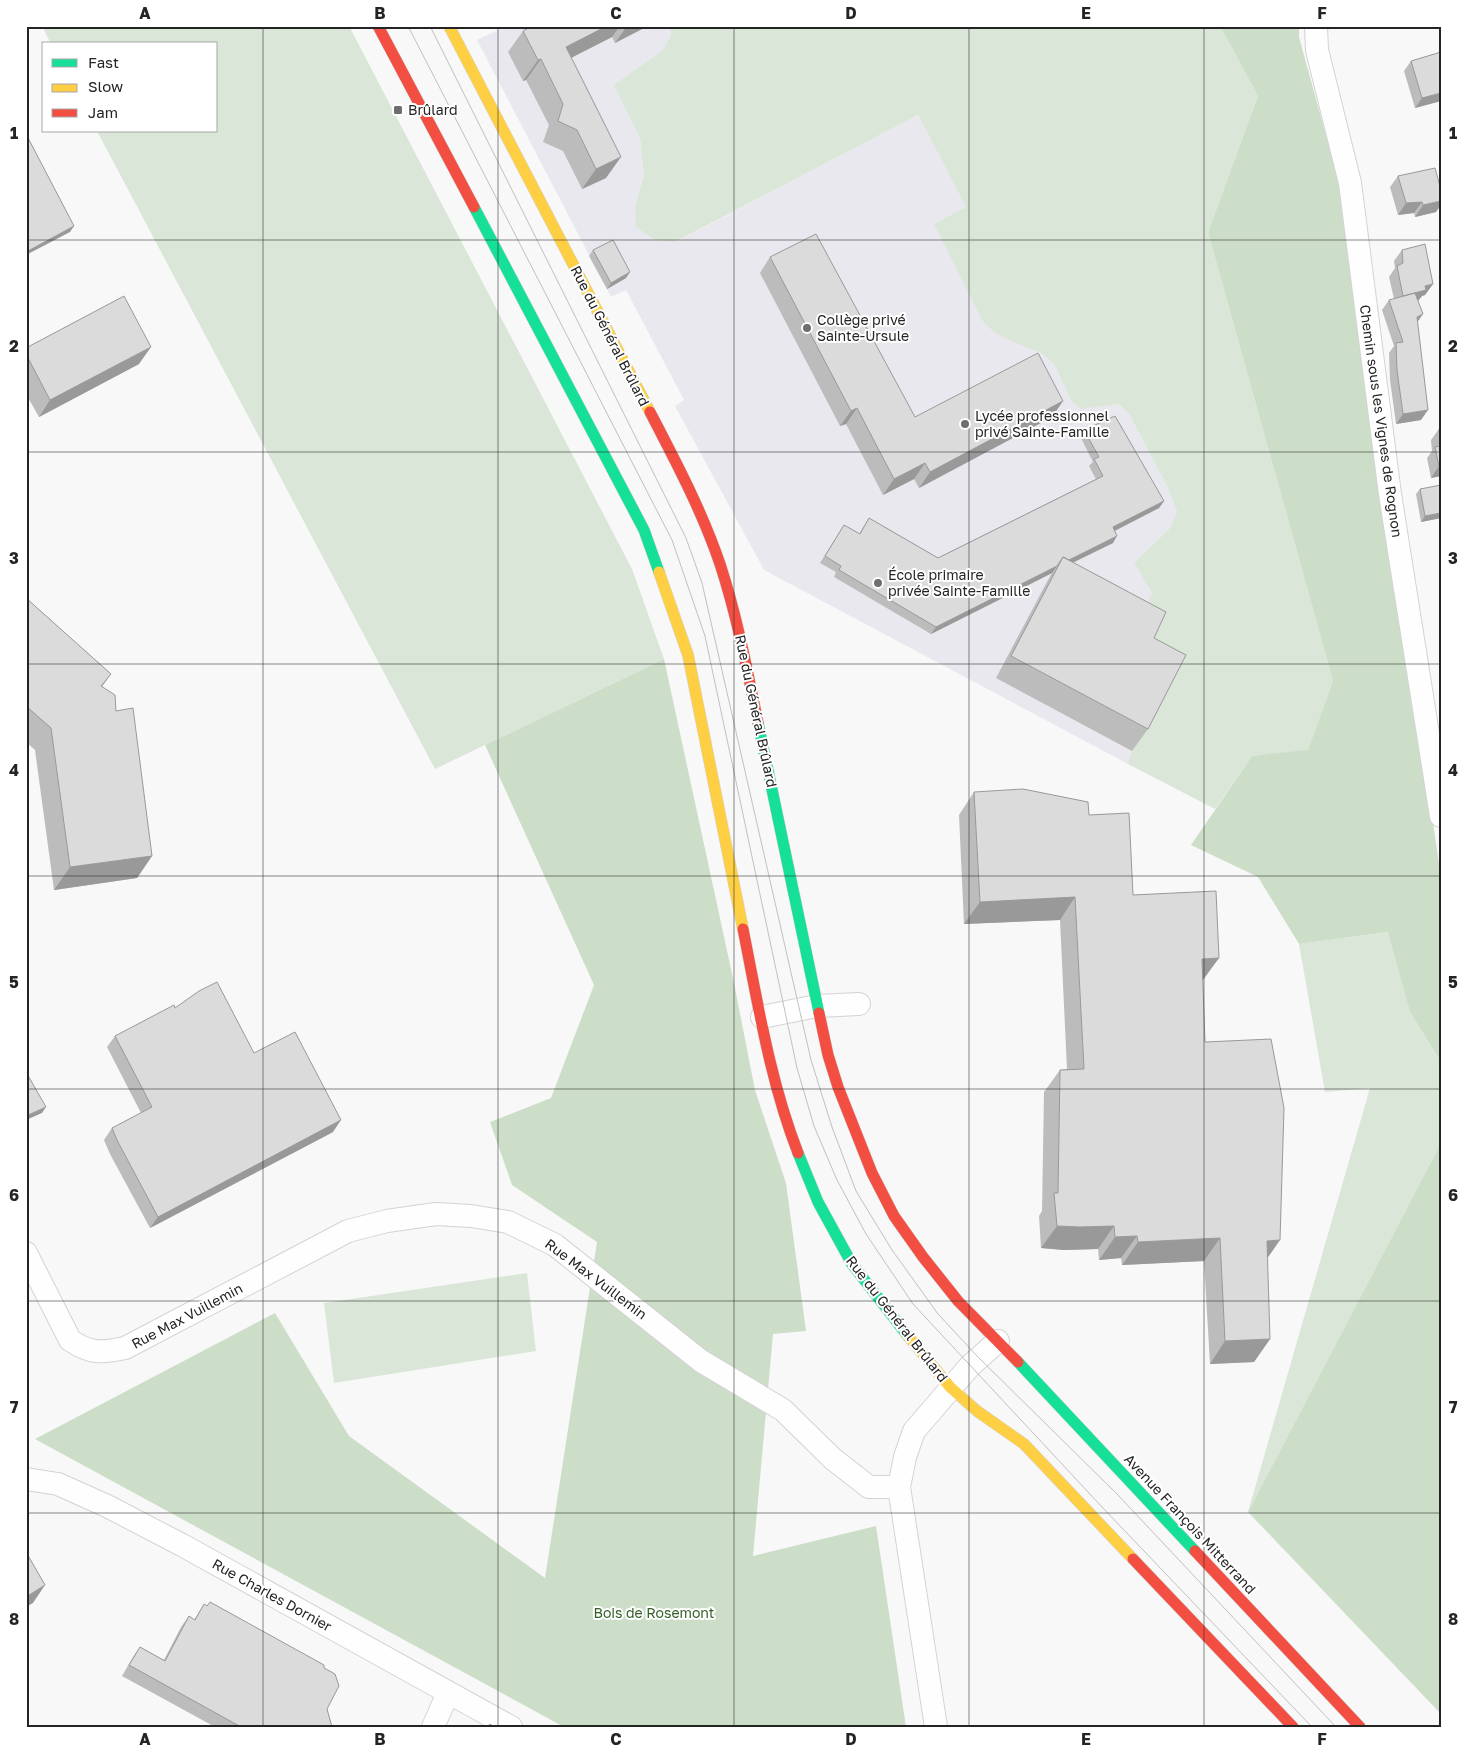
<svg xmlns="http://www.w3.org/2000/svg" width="1467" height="1753" viewBox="0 0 1467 1753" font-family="'Golos Text',sans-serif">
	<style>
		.built { fill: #e9e8ee }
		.green { fill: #dae6d7 }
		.forest { fill: #ccdec8 }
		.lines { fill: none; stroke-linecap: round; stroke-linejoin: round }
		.street-casing { stroke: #d3d3d4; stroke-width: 24 }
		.fast-casing { stroke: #d3d3d4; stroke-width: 12 }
		.slow-casing { stroke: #d3d3d4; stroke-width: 12 }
		.jam-casing { stroke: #d3d3d4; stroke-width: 12 }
		.street { stroke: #fefefe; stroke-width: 22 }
		.fast { stroke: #16e098; stroke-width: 11 }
		.slow { stroke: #ffcf43; stroke-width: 11 }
		.jam { stroke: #f24e42; stroke-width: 11 }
		.tram { stroke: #c0c0c0; stroke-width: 1 }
		.wall { fill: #bcbcbd }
		.shaded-wall { fill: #99999a }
		.building { fill: #dbdbdc; stroke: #99999a }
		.grid { fill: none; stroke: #242425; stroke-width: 1; stroke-opacity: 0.55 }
		.poi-dot { fill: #6e6e6f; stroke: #fff; stroke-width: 2 }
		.labels { text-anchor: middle; stroke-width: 4; stroke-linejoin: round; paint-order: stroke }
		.poi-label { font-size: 14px; fill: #242425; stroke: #fff; text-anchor: start }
		.street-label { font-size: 14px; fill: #242425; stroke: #fff }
		.park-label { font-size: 14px; fill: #35602a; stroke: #fff }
		.neatline { fill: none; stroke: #242425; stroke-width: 2 }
		.grid-label { font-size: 16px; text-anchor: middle; font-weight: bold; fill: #242425 }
	</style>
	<rect width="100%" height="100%" fill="#f8f8f9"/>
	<!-- built -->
	<path class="built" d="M 506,26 L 669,26 L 671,35 L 662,51 L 615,85 L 640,138 L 644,175 L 635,206 L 676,242 L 918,115 L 966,207 L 935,224 L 1008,340 L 1041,353 L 1054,364 L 1071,400 L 1104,405 L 1119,404 L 1129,414 L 1168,488 L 1177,512 L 1169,529 L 1134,563 L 1152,593 L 1137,627 L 1133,751 L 1128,764 L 764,570 L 675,406 L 684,400 L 626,290 L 611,297 L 477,40 Z"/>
	<!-- green -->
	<path class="green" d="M 42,26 L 349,26 L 632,569 L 664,659 L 435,769 L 97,131 L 216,131 L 216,44 L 51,44 Z
		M 669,26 L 1220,26 L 1258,96 L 1208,232 L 1333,681 L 1308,751 L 1252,756 L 1215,809 L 1128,764 L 1132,751 L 1170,678 L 1137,627 L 1152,593 L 1134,563 L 1169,529 L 1177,512 L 1168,488 L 1129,414 L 1119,404 L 1081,409 L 1071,400 L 1054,364 L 1041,353 L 1008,340 L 993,331 L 982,320 L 934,224 L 966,207 L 918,115 L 675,242 L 655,240 L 636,227 L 635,206 L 644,175 L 640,138 L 614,85 L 662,51 L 671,35 Z
		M 1389,932 L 1410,1012 L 1441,1062 L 1441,1143 L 1248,1512 L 1370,1088 L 1325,1092 L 1299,944 Z
		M 527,1273 L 536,1351 L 334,1383 L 324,1303 Z"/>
	<!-- forest -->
	<path class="forest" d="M 1220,26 L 1299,26 L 1299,37 L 1339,183 L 1441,877 L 1441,1062 L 1410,1012 L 1388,932 L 1299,944 L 1258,877 L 1191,845 L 1252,756 L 1308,750 L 1333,681 L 1208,232 L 1258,96 Z
		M 664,659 L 734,983 L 755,1090 L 786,1183 L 806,1331 L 773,1334 L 753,1556 L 876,1526 L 906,1727 L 564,1727 L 35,1439 L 275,1313 L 349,1436 L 545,1578 L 597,1242 L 512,1185 L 490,1122 L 551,1098 L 594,985 L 485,745 Z
		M 1441,1143 L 1441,1714 L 1248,1512 Z"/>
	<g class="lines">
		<!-- street casing -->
		<g class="street-casing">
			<path id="street" d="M 1316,26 L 1317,50 L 1350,183 L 1390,494 L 1441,816
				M 762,1017 L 817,1006 L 859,1004
				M 26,1253 L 70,1340 C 90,1354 102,1353 125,1348 L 348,1231 L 387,1221 L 436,1214 L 471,1216 L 508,1222 L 555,1245 L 701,1361 L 783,1410 L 833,1459 L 869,1487 L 899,1487
				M 26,1479 L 58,1484 L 107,1506 L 182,1545 L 511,1727
				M 433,1727 L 448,1693
				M 936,1727 L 899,1487 L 905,1457 L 914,1431 L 970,1366 L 998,1341"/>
		</g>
		<!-- fast casing -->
		<g class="fast-casing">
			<path id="fast" d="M 474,207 L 644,530 L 659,572
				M 758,723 L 819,1013
				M 798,1153 L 818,1202 L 852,1264 L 908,1336
				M 1018,1362 L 1195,1551"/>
		</g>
		<!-- slow casing -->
		<g class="slow-casing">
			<path id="slow" d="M 449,26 L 650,412
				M 659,572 L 688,655 L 743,929
				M 908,1336 L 950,1387 L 977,1411 L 1024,1444 L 1133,1559"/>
		</g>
		<!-- jam casing -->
		<g class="jam-casing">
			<path id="jam" d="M 378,26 L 474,207
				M 650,412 C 676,462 702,511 720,564 C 737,616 747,669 758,723
				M 743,929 C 758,1004 770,1081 798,1153
				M 819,1013 L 828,1055 L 838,1087 L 872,1173 L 894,1216 L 923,1257 L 958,1301 L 1018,1362
				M 1195,1551 L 1360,1727
				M 1133,1559 L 1293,1727"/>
		</g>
		<!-- street -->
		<use href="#street" class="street"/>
		<!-- fast -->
		<use href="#fast" class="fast"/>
		<!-- slow -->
		<use href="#slow" class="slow"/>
		<!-- jam -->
		<use href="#jam" class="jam"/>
		<!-- tram -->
		<path class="tram" d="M 408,26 L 672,540 L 705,636 L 797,1068 L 814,1126 L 837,1180 L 866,1234 L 913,1304 L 1102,1507 L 1312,1727
			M 430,26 L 686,538 L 702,583 L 811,1060 L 832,1127 L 856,1191 L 892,1250 L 938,1314 L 979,1358 L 1117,1494 L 1336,1727"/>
	</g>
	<!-- wall -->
	<path class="wall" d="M 527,26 L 646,26 L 644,28 L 615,43 L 612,37 L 571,58 L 606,178 L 582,189 L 563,151 L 543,142 L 549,125 L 526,80 L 523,81 L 508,52 L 523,31 L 525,30 Z
		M 1441,52 L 1441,101 L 1415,108 L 1404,71 L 1411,61 Z
		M 1398,176 L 1436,212 L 1415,217 L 1414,213 L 1398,215 L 1390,187 Z
		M 593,250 L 626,278 L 607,289 L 589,256 Z
		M 1402,250 L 1433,284 L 1425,295 L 1422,296 L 1418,301 L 1417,323 L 1421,420 L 1396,424 L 1390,380 L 1389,353 L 1394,346 L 1382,310 L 1389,300 L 1394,299 L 1389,277 L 1395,268 L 1394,261 Z
		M 770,257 L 915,417 L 1063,401 L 1052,417 L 919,488 L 914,479 L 883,495 L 846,424 L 840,426 L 760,273 Z
		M 26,348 L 139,364 L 39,417 L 26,394 Z
		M 1439,429 L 1441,429 L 1441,476 L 1431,478 L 1427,458 L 1432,451 L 1431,440 Z
		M 1084,430 L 1164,501 L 1159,508 L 1115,531 L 1113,543 L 1073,562 L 1154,638 L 1148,729 L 1132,751 L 996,678 L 1048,580 L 1052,573 L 931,634 L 834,577 L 836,572 L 820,563 L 844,525 L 859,534 L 869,518 L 938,558 L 1096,479 L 1089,466 L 1093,462 L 1080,436 Z
		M 1420,489 L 1441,518 L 1421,522 L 1416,494 Z
		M 26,598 L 111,674 L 102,687 L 116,711 L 152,856 L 137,878 L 54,890 L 35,750 L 26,742 Z
		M 974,792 L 1089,815 L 1133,895 L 1219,958 L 1202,980 L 1205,1042 L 1267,1258 L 1270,1339 L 1254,1362 L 1210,1364 L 1204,1261 L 1122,1265 L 1121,1258 L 1099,1260 L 1098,1249 L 1064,1250 L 1041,1248 L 1039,1216 L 1042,1211 L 1044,1092 L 1060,1070 L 1067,1069 L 1060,920 L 964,924 L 959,815 Z
		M 175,1008 L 254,1053 L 333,1132 L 150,1228 L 110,1154 L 104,1140 L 112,1128 L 141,1113 L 107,1047 L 115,1036 Z
		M 204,1604 L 327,1709 L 332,1727 L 215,1727 L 122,1676 L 133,1657 L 140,1647 L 164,1660 L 181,1627 L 189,1616 L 194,1620 Z"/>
	<!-- shaded-wall -->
	<path class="shaded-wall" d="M 607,26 L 620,26 L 612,37 L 551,68 L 566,47 Z
		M 627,26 L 646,26 L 644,28 L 615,43 Z
		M 541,59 L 526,80 L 523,81 L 538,60 Z
		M 1441,93 L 1441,101 L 1415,108 L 1422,98 Z
		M 621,157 L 606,178 L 582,189 L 596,169 Z
		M 1441,201 L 1441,205 L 1436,212 L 1415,217 L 1423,205 Z
		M 1422,202 L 1414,213 L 1398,215 L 1406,203 Z
		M 74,226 L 70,232 L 26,255 L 26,252 Z
		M 630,272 L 626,278 L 607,289 L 611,283 Z
		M 1433,284 L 1425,295 L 1422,296 L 1418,301 L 1395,306 L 1425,286 Z
		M 1423,314 L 1416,324 L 1417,317 Z
		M 151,347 L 139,364 L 39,417 L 50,400 Z
		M 1063,401 L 1052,417 L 919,488 L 930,472 Z
		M 857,408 L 846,424 L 840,426 L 851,411 Z
		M 1428,410 L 1421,420 L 1396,424 L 1403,414 Z
		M 925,463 L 914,479 L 883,495 L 894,479 Z
		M 1439,466 L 1441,466 L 1441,476 L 1431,478 Z
		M 1164,501 L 1159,508 L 1108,534 L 1113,527 Z
		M 1441,513 L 1441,518 L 1421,522 L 1425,516 Z
		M 1117,536 L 1113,543 L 1056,571 L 1059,565 Z
		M 1057,566 L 1052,573 L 931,634 L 936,627 Z
		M 152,856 L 137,878 L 54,890 L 70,867 Z
		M 1075,897 L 1060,920 L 964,924 L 980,902 Z
		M 1219,958 L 1203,980 L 1186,981 L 1202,959 Z
		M 46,1107 L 42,1113 L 26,1120 L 26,1116 Z
		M 341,1120 L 333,1132 L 150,1228 L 158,1217 Z
		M 1057,1226 L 1114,1226 L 1098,1249 L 1064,1250 L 1041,1248 Z
		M 1137,1236 L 1121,1258 L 1099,1260 L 1115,1237 Z
		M 1220,1238 L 1204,1261 L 1122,1265 L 1138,1242 Z
		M 1280,1240 L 1264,1263 L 1267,1241 Z
		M 1270,1339 L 1254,1362 L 1210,1364 L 1225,1341 Z
		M 45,1585 L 33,1603 L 26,1607 L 26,1597 Z"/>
	<!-- building -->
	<path class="building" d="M 532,26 L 607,26 L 566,47 L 621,157 L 596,169 L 577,130 L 558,121 L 563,104 L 541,59 L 538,60 L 523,31 Z
		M 1441,52 L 1441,93 L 1422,98 L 1411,61 Z
		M 26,134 L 74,226 L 26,252 Z
		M 1435,168 L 1441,190 L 1441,201 L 1423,205 L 1422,202 L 1406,203 L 1398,176 Z
		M 816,234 L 915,417 L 1038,353 L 1063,401 L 930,472 L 925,463 L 894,479 L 857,408 L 851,411 L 770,257 Z
		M 613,240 L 630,272 L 611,283 L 593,250 Z
		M 1425,244 L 1433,284 L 1425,286 L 1426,290 L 1403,296 L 1397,266 L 1403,263 L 1402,250 Z
		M 1415,293 L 1423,314 L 1417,317 L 1428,410 L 1403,414 L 1397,370 L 1396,343 L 1403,342 L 1389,300 Z
		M 124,296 L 151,347 L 50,400 L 26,354 L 26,348 Z
		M 1115,416 L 1164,501 L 1113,527 L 1117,536 L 1069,560 L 1063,557 L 1057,566 L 936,627 L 839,570 L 841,566 L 825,556 L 844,525 L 860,534 L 869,518 L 938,558 L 1103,476 L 1094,459 L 1099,457 L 1084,430 Z
		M 1439,429 L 1441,429 L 1441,442 Z
		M 1441,446 L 1441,466 L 1439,466 L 1435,447 Z
		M 1441,485 L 1441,513 L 1425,516 L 1420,489 Z
		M 1063,557 L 1166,612 L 1154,638 L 1186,655 L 1148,729 L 1011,656 Z
		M 26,598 L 111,674 L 101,686 L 115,695 L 116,711 L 133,708 L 152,856 L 70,867 L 51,728 L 26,706 Z
		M 1023,789 L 1088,802 L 1089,815 L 1129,813 L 1133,895 L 1216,891 L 1219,958 L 1202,959 L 1205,1042 L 1271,1039 L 1284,1108 L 1280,1240 L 1267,1241 L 1270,1339 L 1225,1341 L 1220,1238 L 1138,1242 L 1137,1236 L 1115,1237 L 1114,1226 L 1080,1227 L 1057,1226 L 1054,1193 L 1058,1193 L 1060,1070 L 1084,1069 L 1075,897 L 980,902 L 974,792 Z
		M 217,982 L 254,1053 L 295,1032 L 341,1120 L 158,1217 L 118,1142 L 112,1128 L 152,1107 L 115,1036 L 174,1005 L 175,1008 L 199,991 Z
		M 26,1072 L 46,1107 L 26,1116 Z
		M 26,1552 L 45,1585 L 26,1597 Z
		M 210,1602 L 324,1665 L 324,1668 L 335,1674 L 339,1686 L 327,1709 L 332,1727 L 241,1727 L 129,1665 L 140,1647 L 165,1661 L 189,1616 L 195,1620 L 204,1604 L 207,1606 Z
		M 490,1724 L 494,1727 L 488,1727 Z"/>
	<!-- grid -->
	<path class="grid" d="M 263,26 L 263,1727M 498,26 L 498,1727M 734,26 L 734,1727M 969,26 L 969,1727M 1204,26 L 1204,1727M 26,240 L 1441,240M 26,452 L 1441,452M 26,664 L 1441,664M 26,876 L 1441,876M 26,1089 L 1441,1089M 26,1301 L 1441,1301M 26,1513 L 1441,1513"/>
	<!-- markers -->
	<g class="poi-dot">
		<rect x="393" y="105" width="10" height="10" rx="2.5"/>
		<circle cx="807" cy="328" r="5"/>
		<circle cx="965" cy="424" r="5"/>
		<circle cx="878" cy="583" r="5"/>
	</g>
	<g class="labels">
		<!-- poi labels -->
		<g class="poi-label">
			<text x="408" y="115">Brûlard</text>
			<text x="817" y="325">Collège privé<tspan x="817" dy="16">Sainte-Ursule</tspan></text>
			<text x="975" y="421">Lycée professionnel<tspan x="975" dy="16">privé Sainte-Famille</tspan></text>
			<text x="888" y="580">École primaire<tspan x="888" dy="16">privée Sainte-Famille</tspan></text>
		</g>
		<!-- street labels -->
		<g class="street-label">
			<text transform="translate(610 336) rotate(63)" y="5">Rue du Général Brûlard</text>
			<text transform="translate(1381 421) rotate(82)" y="5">Chemin sous les Vignes de Rognon</text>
			<text transform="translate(756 711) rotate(78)" y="5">Rue du Général Brûlard</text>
			<text transform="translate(596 1279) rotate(37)" y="5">Rue Max Vuillemin</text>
			<text transform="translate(187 1316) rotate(-28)" y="5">Rue Max Vuillemin</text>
			<text transform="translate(897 1319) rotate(52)" y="5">Rue du Général Brûlard</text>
			<text transform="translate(1190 1524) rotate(47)" y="5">Avenue François Mitterrand</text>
			<text transform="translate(272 1595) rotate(29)" y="5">Rue Charles Dornier</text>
		</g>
		<!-- park labels -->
		<g class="park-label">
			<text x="654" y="1618">Bois de Rosemont</text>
		</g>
	</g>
	<!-- border -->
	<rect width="1467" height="1753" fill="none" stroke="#ffffff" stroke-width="55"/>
	<!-- legend -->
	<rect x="42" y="42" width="175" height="90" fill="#ffffff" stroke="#a7a7a8"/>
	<rect x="52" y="59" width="25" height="8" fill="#16e098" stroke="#a7a7a8"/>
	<text x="88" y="68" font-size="15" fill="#242425">Fast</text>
	<rect x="52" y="84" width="25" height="8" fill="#ffcf43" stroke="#a7a7a8"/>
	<text x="88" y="92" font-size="15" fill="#242425">Slow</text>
	<rect x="52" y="109" width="25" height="8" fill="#f24e42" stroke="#a7a7a8"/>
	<text x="88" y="118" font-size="15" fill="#242425">Jam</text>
	<rect x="28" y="28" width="1412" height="1698" class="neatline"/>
	<g class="grid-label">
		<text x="145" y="19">A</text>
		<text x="380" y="19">B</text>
		<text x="616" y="19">C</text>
		<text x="851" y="19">D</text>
		<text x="1086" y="19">E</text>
		<text x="1322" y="19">F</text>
		<text x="14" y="139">1</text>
		<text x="1453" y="139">1</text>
		<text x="14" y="352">2</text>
		<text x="1453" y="352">2</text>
		<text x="14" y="564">3</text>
		<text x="1453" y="564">3</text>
		<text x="14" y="776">4</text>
		<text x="1453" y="776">4</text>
		<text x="14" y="988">5</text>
		<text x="1453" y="988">5</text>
		<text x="14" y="1201">6</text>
		<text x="1453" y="1201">6</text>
		<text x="14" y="1413">7</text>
		<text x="1453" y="1413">7</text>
		<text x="14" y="1625">8</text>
		<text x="1453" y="1625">8</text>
		<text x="145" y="1745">A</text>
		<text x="380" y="1745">B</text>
		<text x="616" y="1745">C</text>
		<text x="851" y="1745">D</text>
		<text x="1086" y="1745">E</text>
		<text x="1322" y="1745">F</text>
	</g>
</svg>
